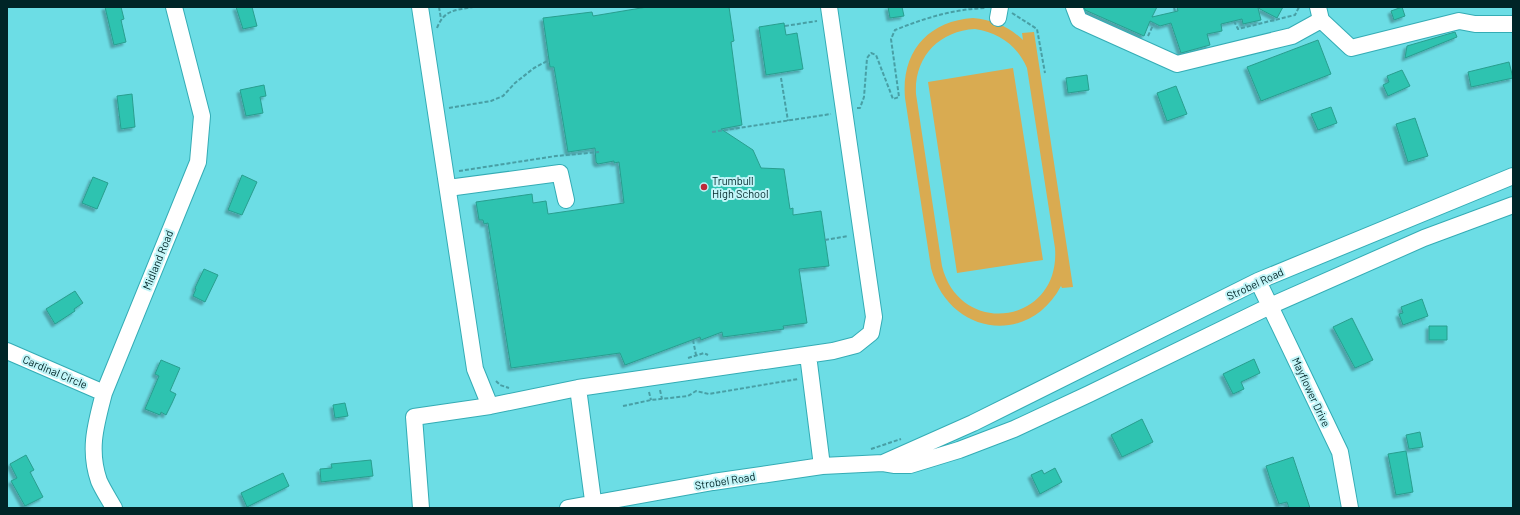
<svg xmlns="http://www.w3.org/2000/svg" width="1520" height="515" viewBox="0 0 1520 515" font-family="Barlow,sans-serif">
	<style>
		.green { fill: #d9ab51; fill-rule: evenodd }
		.building { fill: #2ec3b0; stroke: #299e8f; filter: url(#shadow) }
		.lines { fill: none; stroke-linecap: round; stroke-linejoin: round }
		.minor-casing { stroke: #34acb5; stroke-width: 18 }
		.path { stroke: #489fa5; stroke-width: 2; stroke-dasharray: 4 2; stroke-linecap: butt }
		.minor { stroke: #fff; stroke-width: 16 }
		.poi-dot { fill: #bc2b38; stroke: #c2f5f8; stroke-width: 1.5 }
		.labels { text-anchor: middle; stroke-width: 4; stroke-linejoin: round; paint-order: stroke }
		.poi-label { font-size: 11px; fill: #002527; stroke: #c2f5f8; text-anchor: start }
		.street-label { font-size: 11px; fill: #002527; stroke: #c2f5f8 }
	</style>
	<defs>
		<filter id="shadow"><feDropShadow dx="-3" dy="3" stdDeviation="1" flood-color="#0004"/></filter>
	</defs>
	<rect width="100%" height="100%" fill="#6cdde5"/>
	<!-- green -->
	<path class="green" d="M 973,18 C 993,20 1008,26 1023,40 L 1022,33 L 1034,32 L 1073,287 L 1062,288 L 1061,286 C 1028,348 948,334 931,268 L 905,98 C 901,52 928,21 973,18 ZM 975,29 C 999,33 1017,45 1027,68 L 1055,248 C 1061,324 960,339 942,266 L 916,94 C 914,57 939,31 975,29 Z
		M 1013,68 L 1043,260 L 957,273 L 928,82 Z"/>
	<!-- building -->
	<path class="building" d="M 105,7 L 121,7 L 124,19 L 121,20 L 126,42 L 114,45 Z
		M 236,7 L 252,7 L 257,26 L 243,29 Z
		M 647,7 L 729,7 L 734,41 L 731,42 L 742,125 L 721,129 L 753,150 L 761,168 L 784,169 L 790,209 L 793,208 L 793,215 L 821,211 L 829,266 L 799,269 L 807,323 L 783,326 L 784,329 L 723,337 L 722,332 L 701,340 L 700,337 L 625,365 L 620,353 L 511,368 L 488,223 L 484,224 L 483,220 L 479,220 L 476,202 L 532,194 L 533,203 L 546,201 L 548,214 L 624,203 L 619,162 L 614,163 L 614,161 L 598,164 L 596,162 L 595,148 L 568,152 L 554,67 L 550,67 L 543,18 L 592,12 L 593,16 Z
		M 888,7 L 902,7 L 904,16 L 890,18 Z
		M 1084,7 L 1157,7 L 1152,17 L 1178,11 L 1177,7 L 1283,7 L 1277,18 L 1258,8 L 1261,20 L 1243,24 L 1242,19 L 1221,24 L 1222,31 L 1207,34 L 1210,45 L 1181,53 L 1171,23 L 1160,26 L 1150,21 L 1144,36 L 1085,10 Z
		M 1402,7 L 1405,16 L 1394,20 L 1391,11 Z
		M 784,23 L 786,35 L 797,33 L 803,69 L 766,75 L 759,27 Z
		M 1455,32 L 1457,37 L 1405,58 L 1407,46 Z
		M 1318,40 L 1331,74 L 1261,101 L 1247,67 Z
		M 1509,62 L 1513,78 L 1471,87 L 1468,72 Z
		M 1402,70 L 1410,86 L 1388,96 L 1383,85 L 1389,82 L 1387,76 Z
		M 1087,75 L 1089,90 L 1068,93 L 1066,78 Z
		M 264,85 L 266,96 L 260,97 L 263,113 L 246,116 L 240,90 Z
		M 1176,86 L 1187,114 L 1167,121 L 1157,93 Z
		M 132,94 L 135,127 L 121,129 L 117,96 Z
		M 1331,107 L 1337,123 L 1318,130 L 1311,114 Z
		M 1415,118 L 1428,156 L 1408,162 L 1396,124 Z
		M 242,175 L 257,182 L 242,215 L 228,210 Z
		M 93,177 L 108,183 L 97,209 L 82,203 Z
		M 204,269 L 218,275 L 205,302 L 193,296 L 196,289 L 195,288 Z
		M 75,291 L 83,303 L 74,309 L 75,311 L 55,324 L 46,309 Z
		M 1422,299 L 1428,316 L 1403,325 L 1399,314 L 1403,313 L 1401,307 Z
		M 1352,318 L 1373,360 L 1355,368 L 1333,327 Z
		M 1429,326 L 1447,326 L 1447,340 L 1429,340 Z
		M 1254,359 L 1260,373 L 1241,382 L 1244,389 L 1233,394 L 1223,374 Z
		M 161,360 L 180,368 L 170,391 L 176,394 L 172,403 L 166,415 L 161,412 L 160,415 L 145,409 L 159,376 L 155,374 Z
		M 345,403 L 348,416 L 335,418 L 333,405 Z
		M 1142,419 L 1153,442 L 1122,457 L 1111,435 Z
		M 1420,432 L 1423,447 L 1409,449 L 1406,435 Z
		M 1406,451 L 1413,492 L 1396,495 L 1388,454 Z
		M 26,455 L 34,470 L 30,472 L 43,497 L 25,506 L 11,481 L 17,478 L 10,464 Z
		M 1293,457 L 1310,508 L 1289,508 L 1287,502 L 1279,504 L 1271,482 L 1266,466 Z
		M 371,460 L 373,476 L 321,482 L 320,469 L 332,468 L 331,464 Z
		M 1055,468 L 1062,482 L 1040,494 L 1031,475 L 1042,470 L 1044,474 Z
		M 283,473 L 289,486 L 247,507 L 241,493 Z"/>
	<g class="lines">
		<!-- minor casing -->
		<g class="minor-casing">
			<path id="minor" d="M 420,7 L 475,369 L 490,406 L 578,388 L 594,508
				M 1074,7 L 1079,20 L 1177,64 L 1292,36 L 1321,20 L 1318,7
				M 998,18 L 1000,7
				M 1321,20 L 1351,48 L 1459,21 L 1475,24 L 1513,24
				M 448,188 L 560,173 L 566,200
				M 1258,281 L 1340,452 L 1350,508
				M 7,351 L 104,393
				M 808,355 L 822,466
				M 578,388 L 833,351 L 856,345 L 871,333 L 874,317 L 829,7
				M 883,463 L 973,423 L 1258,281 L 1513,176
				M 114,508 C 109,499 103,490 99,481 C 88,449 96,424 104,393 L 198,162 L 202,116 L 174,7
				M 421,508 L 414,417 L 490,406
				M 568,508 L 713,482 L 822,466 L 883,463 L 895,465 L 910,465 L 959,450 L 1014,429 L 1089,394 L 1270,306 L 1424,238 L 1513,205"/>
		</g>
		<!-- path -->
		<path class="path" d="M 439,7 L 441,19
			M 1174,7 L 1175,12
			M 1012,13 L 1037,29 L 1045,73
			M 1234,21 L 1238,29 L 1295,15 L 1299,7
			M 785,26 L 817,21
			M 437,28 C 444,10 455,10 473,7
			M 1148,36 L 1154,23
			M 781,78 L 788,121
			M 449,108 L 491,101 L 503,96 L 515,83 L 534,68 L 549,60
			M 857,108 L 860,108 L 864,97 L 867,58 L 871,53 L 876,55 L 893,99 L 899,97 L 891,39 L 895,30 C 925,18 954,9 986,8
			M 712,132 L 831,114
			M 459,171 L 556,156 L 599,152
			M 825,240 L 848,236
			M 693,340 L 696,355
			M 688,358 L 704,353 L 708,355
			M 496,381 L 500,385 L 509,388
			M 660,390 L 662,399
			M 649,392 L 651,400
			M 623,406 L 651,400 L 688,396 L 696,391 L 709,394 L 798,379
			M 871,449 L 901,439"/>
		<!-- minor -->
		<use href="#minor" class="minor"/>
	</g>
	<!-- markers -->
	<circle class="poi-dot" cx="704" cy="187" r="4"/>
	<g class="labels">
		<!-- poi labels -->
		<g class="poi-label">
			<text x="712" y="185">Trumbull<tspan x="712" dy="13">High School</tspan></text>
		</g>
		<!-- street labels -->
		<g class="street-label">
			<text transform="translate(158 260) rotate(-68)" y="4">Midland Road</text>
			<text transform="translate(1255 284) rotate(-25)" y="4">Strobel Road</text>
			<text transform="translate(55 372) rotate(23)" y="4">Cardinal Circle</text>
			<text transform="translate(1311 392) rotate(65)" y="4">Mayflower Drive</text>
			<text transform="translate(725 481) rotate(-9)" y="4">Strobel Road</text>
		</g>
	</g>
	<!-- border -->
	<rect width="1520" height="515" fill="none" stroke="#002527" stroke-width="16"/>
</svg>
